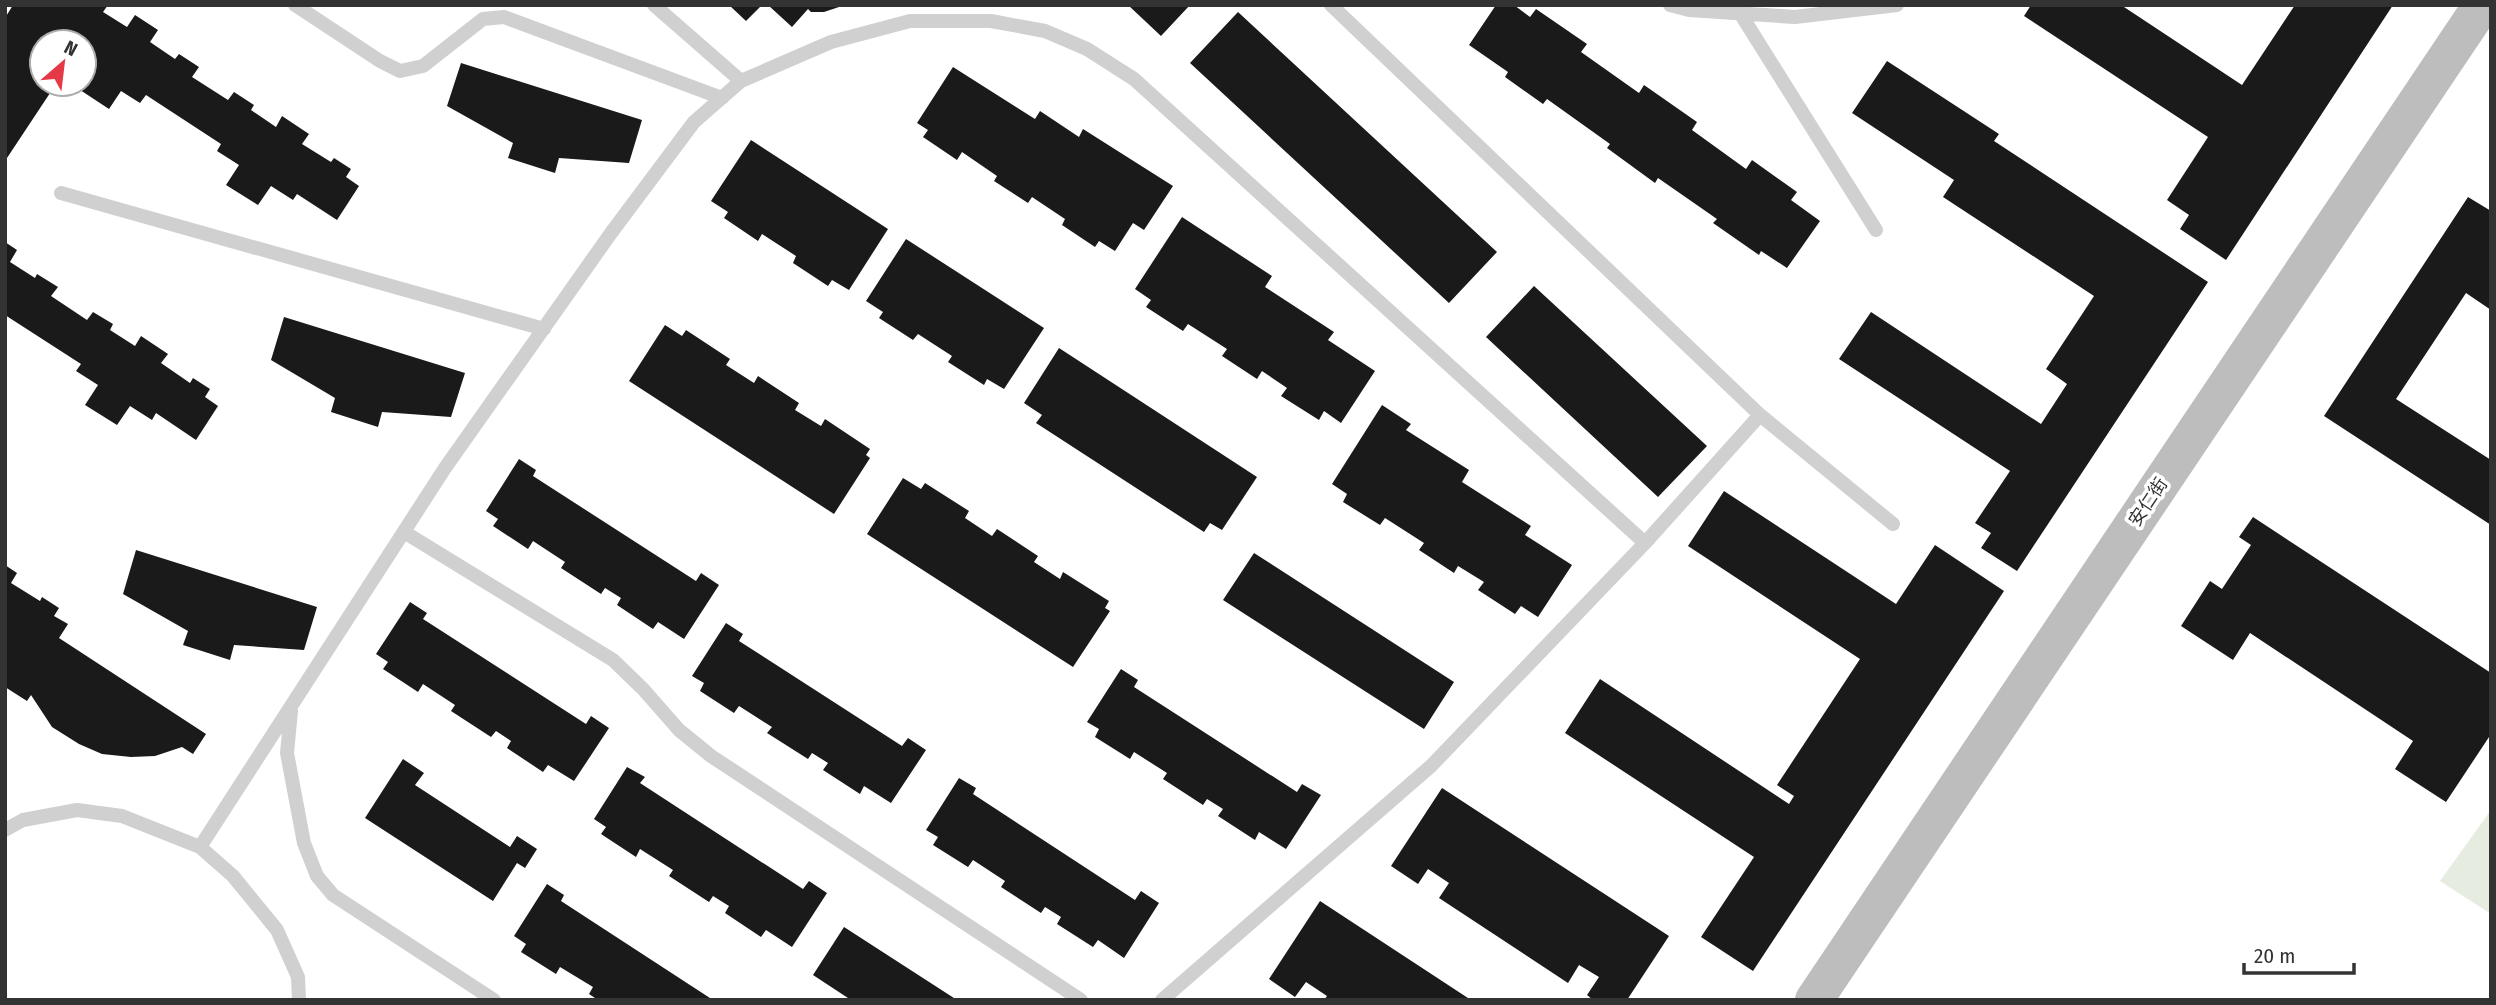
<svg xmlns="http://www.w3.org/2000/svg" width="2496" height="1005" viewBox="0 0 2496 1005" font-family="'Fira Sans Condensed','Noto Sans SC',sans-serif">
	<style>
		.pitch { fill: #e6ecdf }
		.building { fill: #1a1a1a }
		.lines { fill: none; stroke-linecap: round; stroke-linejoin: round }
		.lane { stroke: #d0d0d0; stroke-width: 14 }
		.secondary { stroke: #bdbdbd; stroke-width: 38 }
		.labels { text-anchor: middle; stroke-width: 7; stroke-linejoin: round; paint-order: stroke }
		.street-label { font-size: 18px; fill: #333; stroke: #fff }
	</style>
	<rect width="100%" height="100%" fill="#fff"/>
	<!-- pitch -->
	<path class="pitch" d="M 2491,810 L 2491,914 L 2440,881 Z"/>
	<!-- building -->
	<path class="building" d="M 13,5 L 108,5 L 103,12 L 127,27 L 135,15 L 158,30 L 150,42 L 175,59 L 179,54 L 199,67 L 192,77 L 228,100 L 234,92 L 254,105 L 251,110 L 276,127 L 282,116 L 309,134 L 302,144 L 331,162 L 334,158 L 351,169 L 346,177 L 359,186 L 337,220 L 297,194 L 293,200 L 271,186 L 258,205 L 226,185 L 239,165 L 217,151 L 221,144 L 146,95 L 140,103 L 121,91 L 109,109 L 71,84 L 84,84 L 84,42 L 42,42 L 42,84 L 56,84 L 5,161 L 5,18 Z
		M 729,5 L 762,5 L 746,21 Z
		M 768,5 L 841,5 L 842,6 L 824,12 L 811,12 L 808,9 L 792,27 Z
		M 1128,5 L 1190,5 L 1161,36 Z
		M 1496,5 L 1514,5 L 1530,17 L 1536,9 L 1587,44 L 1581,52 L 1639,93 L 1644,85 L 1697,122 L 1692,130 L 1746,169 L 1752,160 L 1797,192 L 1791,200 L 1820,221 L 1787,268 L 1761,251 L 1759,255 L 1713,223 L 1717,219 L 1658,178 L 1655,183 L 1607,148 L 1610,144 L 1547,99 L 1543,104 L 1505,77 L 1508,72 L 1469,45 Z
		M 2031,5 L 2121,5 L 2242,85 L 2295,5 L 2393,5 L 2226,260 L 2180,229 L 2189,215 L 2167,200 L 2208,137 L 2024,16 Z
		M 1238,12 L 1497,252 L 1449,303 L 1190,63 Z
		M 1887,61 L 1999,134 L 1994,141 L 2208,282 L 2017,571 L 1981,548 L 1991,533 L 1975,523 L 2010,471 L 1839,359 L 1871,312 L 2041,424 L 2067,384 L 2046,369 L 2094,296 L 1943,197 L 1954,180 L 1852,113 Z
		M 461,63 L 642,120 L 629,163 L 559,158 L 555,173 L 508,158 L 513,143 L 447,106 Z
		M 953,67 L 1035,119 L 1040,111 L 1079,137 L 1083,129 L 1173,186 L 1144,230 L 1133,223 L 1115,251 L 1099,241 L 1095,247 L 1062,225 L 1065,219 L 1032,197 L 1028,203 L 994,181 L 997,176 L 962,152 L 957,160 L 923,137 L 928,130 L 917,123 Z
		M 751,140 L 888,229 L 849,290 L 832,280 L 828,286 L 793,263 L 796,256 L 762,234 L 758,241 L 724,218 L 728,212 L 711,201 Z
		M 2468,197 L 2491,211 L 2491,310 L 2466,293 L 2396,399 L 2491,460 L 2491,525 L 2324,416 Z
		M 1182,217 L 1272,276 L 1265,287 L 1334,332 L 1328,340 L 1375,371 L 1341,423 L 1324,411 L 1319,420 L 1281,396 L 1287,388 L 1262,371 L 1257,379 L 1222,356 L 1227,349 L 1188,324 L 1183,331 L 1146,307 L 1151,300 L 1135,289 Z
		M 906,239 L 1044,328 L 1004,389 L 987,379 L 984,385 L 948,362 L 952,356 L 918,334 L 913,340 L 879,318 L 883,312 L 866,301 Z
		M 5,242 L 17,250 L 10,262 L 35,278 L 37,274 L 58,287 L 51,296 L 87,320 L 93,312 L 113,324 L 110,330 L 135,346 L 141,336 L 168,354 L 161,363 L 190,383 L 193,378 L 210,389 L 205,397 L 218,406 L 196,440 L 156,413 L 152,420 L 130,406 L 117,425 L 85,405 L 98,385 L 76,371 L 81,364 L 5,315 Z
		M 1534,286 L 1707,446 L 1658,497 L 1486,337 Z
		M 284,317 L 465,373 L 451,417 L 382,412 L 378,427 L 331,412 L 335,398 L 271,360 Z
		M 665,325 L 682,336 L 686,330 L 730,359 L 726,365 L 754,383 L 758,376 L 799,403 L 795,410 L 821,426 L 825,419 L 870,449 L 866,455 L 870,458 L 834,514 L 629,381 Z
		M 1059,348 L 1257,477 L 1222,530 L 1210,523 L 1204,532 L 1036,423 L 1042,415 L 1024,403 Z
		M 1382,405 L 1411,424 L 1406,430 L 1469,470 L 1462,482 L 1531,526 L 1525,535 L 1572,565 L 1538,617 L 1521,606 L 1515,614 L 1478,590 L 1484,582 L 1458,566 L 1454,573 L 1419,550 L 1424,543 L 1385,518 L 1380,525 L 1343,502 L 1347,494 L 1332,484 Z
		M 519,459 L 536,470 L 533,476 L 696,581 L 701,573 L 719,585 L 684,639 L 658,622 L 653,629 L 617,605 L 621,598 L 605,588 L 601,594 L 561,568 L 565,562 L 533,541 L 528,549 L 493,526 L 498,519 L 486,511 Z
		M 903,478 L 921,489 L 925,483 L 969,511 L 965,518 L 992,536 L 997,529 L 1038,556 L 1034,562 L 1060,579 L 1063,572 L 1109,601 L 1105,608 L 1110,611 L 1073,667 L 867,534 Z
		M 1724,491 L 1896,604 L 1935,545 L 2004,591 L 1753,971 L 1701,937 L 1754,857 L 1565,733 L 1600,679 L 1789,804 L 1794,796 L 1777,785 L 1860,659 L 1688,546 Z
		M 2253,517 L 2491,673 L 2491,734 L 2446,802 L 2395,769 L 2413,741 L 2250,633 L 2233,660 L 2181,626 L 2210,581 L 2222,589 L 2251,545 L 2239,537 Z
		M 136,550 L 317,607 L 304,650 L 234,645 L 230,660 L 183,645 L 188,631 L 123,594 Z
		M 1254,553 L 1454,682 L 1424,729 L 1223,600 Z
		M 5,565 L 17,573 L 11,583 L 40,601 L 42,597 L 59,608 L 54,616 L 68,624 L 59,638 L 206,734 L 193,754 L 182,747 L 155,756 L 131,757 L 102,754 L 79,744 L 52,727 L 31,695 L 27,701 L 5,687 Z
		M 410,602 L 427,613 L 423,619 L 586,724 L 591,716 L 609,728 L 574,781 L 548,765 L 543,772 L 507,748 L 511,741 L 496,731 L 491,737 L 451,711 L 455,705 L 423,684 L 418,692 L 383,669 L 388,662 L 376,654 Z
		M 726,623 L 743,634 L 739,641 L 902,746 L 908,738 L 926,750 L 891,803 L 864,786 L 860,794 L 823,770 L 828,763 L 812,753 L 808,759 L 767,733 L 772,727 L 739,706 L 734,713 L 700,691 L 704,683 L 692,676 Z
		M 1121,669 L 1138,680 L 1134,687 L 1297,792 L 1302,784 L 1321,795 L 1286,849 L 1259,832 L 1255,840 L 1218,816 L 1223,809 L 1207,799 L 1203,805 L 1163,779 L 1167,773 L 1134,752 L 1130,759 L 1095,737 L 1099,729 L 1087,722 Z
		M 403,759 L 424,773 L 415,785 L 510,847 L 517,836 L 537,849 L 525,868 L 517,863 L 493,901 L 365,818 Z
		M 627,767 L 645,777 L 640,783 L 803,889 L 809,881 L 827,893 L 792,947 L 766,930 L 761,937 L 725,913 L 729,906 L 713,896 L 709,902 L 669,876 L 673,870 L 640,849 L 636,857 L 601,834 L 606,827 L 594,819 Z
		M 959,778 L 976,788 L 973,794 L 1135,900 L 1141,891 L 1159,903 L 1124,958 L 1098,940 L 1093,947 L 1057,924 L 1061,917 L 1045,907 L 1041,913 L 1001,887 L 1005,881 L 973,860 L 968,867 L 933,845 L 938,837 L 926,830 Z
		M 1442,788 L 1669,936 L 1627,1000 L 1593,1000 L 1587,995 L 1599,977 L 1579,965 L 1568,983 L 1439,898 L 1449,883 L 1428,869 L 1418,884 L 1391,866 Z
		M 547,884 L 564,895 L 561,901 L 713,1000 L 598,1000 L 589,994 L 593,987 L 560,967 L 556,974 L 521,952 L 526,944 L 514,936 Z
		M 1320,901 L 1471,1000 L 1324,1000 L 1327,996 L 1306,982 L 1295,997 L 1269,979 Z
		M 844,927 L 957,1000 L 851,1000 L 813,975 Z"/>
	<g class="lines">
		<!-- lane -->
		<path class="lane" d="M 295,5 L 380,61 L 400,71 L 423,66 L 483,19 L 504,17 L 722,98
			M 654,5 L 741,81
			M 1331,5 L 1760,415 L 1893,524
			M 1670,5 L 1689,10 L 1795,17 L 1897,5
			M 1740,13 L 1876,230
			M 61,193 L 544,329
			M 404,532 L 613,660 L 643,689 L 679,730 L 711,756 L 1081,1000
			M 291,711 L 287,753 L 304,843 L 317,876 L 333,895 L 494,1000
			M 5,830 L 23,820 L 77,810 L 122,816 L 200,847 L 233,876 L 277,930 L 298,977 L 299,1000
			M 200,847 L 445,468 L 611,233 L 694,122 L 741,81 L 831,42 L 910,21 L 991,21 L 1045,31 L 1087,49 L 1134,79 L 1645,543
			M 1162,1000 L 1431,766 L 1645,543 L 1760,415"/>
		<!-- secondary -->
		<path class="secondary" d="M 1814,1000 L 2482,5"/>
	</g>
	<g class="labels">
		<!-- street labels -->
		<g class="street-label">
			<text transform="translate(2148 502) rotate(-56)" y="6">安仁街</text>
		</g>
	</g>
	<!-- border -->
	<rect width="2496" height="1005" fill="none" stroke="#333333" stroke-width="14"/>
	<!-- north arrow -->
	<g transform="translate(63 63) rotate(28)"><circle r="33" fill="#ffffff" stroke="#adadad" stroke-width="2"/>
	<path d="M0-5L12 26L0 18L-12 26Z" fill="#e63946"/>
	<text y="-10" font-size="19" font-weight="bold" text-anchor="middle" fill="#333333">N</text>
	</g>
	<!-- scale -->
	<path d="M2244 963v10h110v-10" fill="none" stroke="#333333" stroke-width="3.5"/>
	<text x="2254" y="963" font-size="21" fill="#333333" stroke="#ffffff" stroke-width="5" paint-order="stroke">20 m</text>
</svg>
